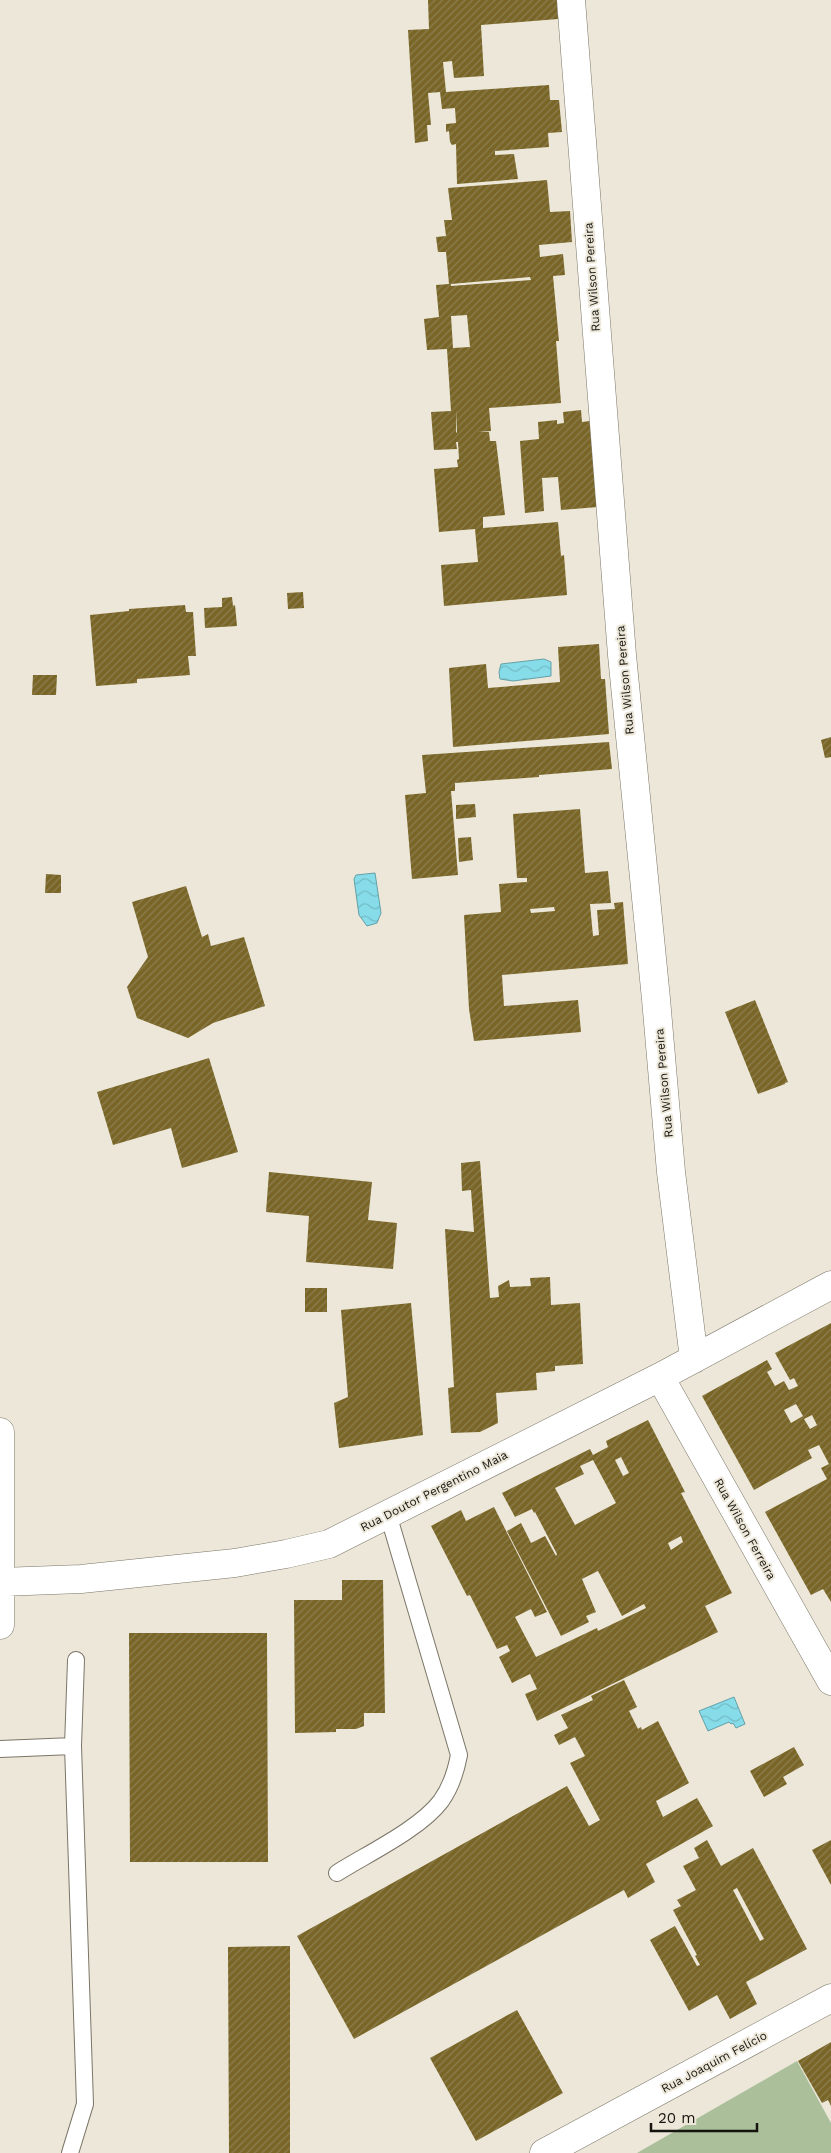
<svg xmlns="http://www.w3.org/2000/svg" width="831" height="2153" viewBox="0 0 831 2153" font-family="'Work Sans',sans-serif">
	<style>
		.grass { fill: #aabf9a }
		.water { fill: url(#water-waves); stroke: #64a0a8 }
		.building { fill: url(#building-hatch); fill-rule: evenodd }
		.lines { fill: none; stroke-linecap: round; stroke-linejoin: round }
		.lane-casing { stroke: #7b7668; stroke-width: 18 }
		.street-casing { stroke: #7b7668; stroke-width: 29 }
		.lane { stroke: #fff; stroke-width: 16 }
		.street { stroke: #fff; stroke-width: 28 }
		.labels { text-anchor: middle; stroke-width: 4; stroke-linejoin: round; paint-order: stroke }
		.street-label { font-size: 12px; fill: #16140f; stroke: #ece7d8 }
	</style>
	<defs>
		<pattern id="water-waves" width="16" height="10" patternUnits="userSpaceOnUse" patternTransform="scale(1.25)"><rect width="16" height="10" fill="#86dce9"/><path d="M0 5q4-4 8 0t8 0" fill="none" stroke="#73bcc7"/></pattern>
		<pattern id="building-hatch" width="6" height="6" patternUnits="userSpaceOnUse" patternTransform="scale(1.25)"><rect width="6" height="6" fill="#796526"/><path d="M-1 1l2-2M0 6l6-6M5 7l2-2" fill="none" stroke="#8c7e52"/></pattern>
	</defs>
	<rect width="100%" height="100%" fill="#ece7d8"/>
	<!-- grass -->
	<path class="grass" d="M 797,2061 L 831,2123 L 831,2153 L 637,2153 Z"/>
	<!-- water -->
	<path class="water" d="M 544,659 L 551,662 L 551,676 L 513,681 L 500,679 L 499,672 L 501,664 Z
		M 375,873 L 381,913 L 377,923 L 367,926 L 359,915 L 354,879 L 356,875 Z
		M 734,1697 L 745,1724 L 736,1728 L 733,1723 L 731,1724 L 729,1722 L 708,1731 L 699,1711 Z"/>
	<!-- building -->
	<path class="building" d="M 428,0 L 557,0 L 558,19 L 481,25 L 484,76 L 454,78 L 452,61 L 443,62 L 446,92 L 549,85 L 550,100 L 559,100 L 562,132 L 548,133 L 549,147 L 495,151 L 495,155 L 514,154 L 518,179 L 457,184 L 456,144 L 452,145 L 450,142 L 449,131 L 446,132 L 446,124 L 456,123 L 455,108 L 442,109 L 440,92 L 428,93 L 431,125 L 427,125 L 428,141 L 415,143 L 408,30 L 429,29 Z
		M 547,180 L 550,212 L 570,211 L 572,242 L 539,245 L 540,257 L 563,254 L 565,275 L 553,276 L 559,341 L 556,341 L 561,403 L 489,408 L 491,431 L 478,432 L 489,432 L 490,441 L 496,441 L 505,515 L 483,517 L 483,528 L 558,522 L 561,556 L 564,555 L 567,595 L 444,606 L 441,565 L 478,562 L 475,529 L 439,532 L 434,469 L 458,467 L 457,460 L 459,459 L 458,442 L 456,442 L 457,449 L 434,450 L 431,412 L 451,411 L 447,349 L 427,350 L 424,319 L 439,317 L 436,285 L 449,284 L 446,252 L 438,252 L 436,237 L 446,236 L 444,220 L 452,220 L 448,188 ZM 530,277 L 531,280 L 451,286 L 451,284 ZM 467,315 L 470,347 L 453,348 L 451,316 ZM 456,410 L 457,433 L 456,432 Z
		M 581,410 L 582,422 L 590,421 L 598,507 L 561,510 L 558,477 L 542,478 L 544,511 L 525,513 L 520,441 L 539,439 L 538,422 L 557,420 L 557,424 L 564,423 L 563,412 Z
		M 303,592 L 304,608 L 288,609 L 287,593 Z
		M 232,597 L 233,606 L 235,605 L 237,626 L 205,628 L 204,608 L 222,607 L 222,598 Z
		M 185,605 L 186,612 L 193,612 L 196,656 L 188,656 L 190,675 L 137,679 L 137,683 L 96,686 L 90,615 L 129,611 L 129,609 Z
		M 599,644 L 601,679 L 605,679 L 609,734 L 453,747 L 449,668 L 486,664 L 488,688 L 560,682 L 558,647 Z
		M 33,675 L 57,675 L 56,695 L 32,695 Z
		M 831,737 L 831,757 L 825,758 L 821,740 Z
		M 609,742 L 612,769 L 539,775 L 539,777 L 455,783 L 455,791 L 451,791 L 458,875 L 412,879 L 405,795 L 426,793 L 422,755 Z
		M 475,804 L 476,817 L 456,819 L 456,805 Z
		M 580,809 L 585,873 L 608,871 L 611,903 L 590,904 L 593,936 L 599,935 L 597,910 L 615,909 L 614,903 L 623,902 L 628,964 L 502,975 L 504,1006 L 578,1000 L 581,1032 L 474,1041 L 469,1009 L 464,915 L 501,912 L 499,884 L 527,882 L 527,878 L 517,878 L 513,814 ZM 554,907 L 555,911 L 531,913 L 530,909 Z
		M 471,837 L 473,860 L 459,862 L 458,838 Z
		M 46,874 L 61,875 L 61,893 L 45,893 Z
		M 186,886 L 202,937 L 208,934 L 211,946 L 244,937 L 265,1006 L 213,1023 L 188,1038 L 137,1018 L 127,987 L 148,957 L 132,902 Z
		M 755,1000 L 788,1082 L 785,1083 L 785,1084 L 758,1094 L 725,1012 Z
		M 209,1058 L 238,1152 L 182,1168 L 171,1128 L 113,1145 L 97,1092 Z
		M 480,1161 L 490,1298 L 499,1297 L 498,1286 L 509,1280 L 510,1287 L 531,1286 L 530,1278 L 550,1277 L 551,1305 L 580,1303 L 583,1364 L 555,1366 L 555,1371 L 536,1373 L 537,1390 L 496,1393 L 498,1423 L 480,1432 L 451,1433 L 448,1388 L 454,1387 L 445,1229 L 474,1232 L 471,1190 L 462,1191 L 461,1163 Z
		M 269,1172 L 372,1182 L 368,1220 L 397,1223 L 393,1269 L 306,1262 L 309,1216 L 266,1212 Z
		M 305,1288 L 327,1288 L 327,1312 L 305,1312 Z
		M 411,1303 L 423,1435 L 339,1448 L 334,1403 L 348,1397 L 341,1310 Z
		M 831,1323 L 831,1602 L 823,1589 L 811,1595 L 765,1512 L 827,1479 L 821,1468 L 829,1464 L 819,1445 L 808,1450 L 812,1458 L 754,1490 L 702,1396 L 767,1360 L 772,1369 L 767,1372 L 775,1386 L 784,1381 L 789,1390 L 798,1386 L 794,1378 L 790,1380 L 775,1353 ZM 796,1404 L 803,1416 L 791,1423 L 784,1410 ZM 812,1415 L 817,1425 L 810,1429 L 804,1419 Z
		M 648,1420 L 685,1492 L 681,1493 L 732,1593 L 705,1606 L 718,1632 L 537,1721 L 525,1694 L 537,1689 L 530,1674 L 512,1683 L 499,1657 L 510,1651 L 507,1645 L 497,1649 L 470,1595 L 467,1596 L 431,1526 L 461,1510 L 466,1521 L 494,1507 L 547,1612 L 535,1617 L 531,1609 L 515,1617 L 536,1657 L 597,1628 L 598,1631 L 646,1608 L 644,1604 L 622,1616 L 598,1571 L 582,1579 L 596,1612 L 586,1616 L 589,1622 L 561,1636 L 507,1531 L 521,1523 L 531,1543 L 545,1536 L 556,1556 L 557,1554 L 535,1512 L 534,1513 L 532,1509 L 515,1517 L 502,1493 L 590,1449 L 593,1455 L 608,1447 L 606,1441 ZM 621,1457 L 629,1473 L 623,1476 L 615,1460 ZM 593,1460 L 616,1503 L 575,1525 L 555,1488 L 584,1474 L 580,1466 ZM 681,1536 L 683,1542 L 671,1550 L 668,1543 Z
		M 342,1580 L 383,1580 L 385,1713 L 364,1713 L 364,1726 L 356,1729 L 336,1729 L 336,1732 L 295,1733 L 294,1600 L 342,1600 Z
		M 129,1633 L 267,1633 L 268,1862 L 130,1862 Z
		M 624,1680 L 637,1707 L 629,1711 L 638,1729 L 641,1727 L 642,1730 L 658,1721 L 689,1783 L 656,1801 L 663,1817 L 697,1798 L 713,1826 L 646,1864 L 655,1882 L 628,1898 L 624,1890 L 354,2039 L 297,1936 L 567,1786 L 589,1826 L 600,1820 L 570,1763 L 585,1756 L 575,1737 L 559,1745 L 554,1735 L 568,1728 L 561,1715 L 593,1700 L 591,1696 Z
		M 794,1747 L 804,1765 L 783,1777 L 787,1784 L 764,1797 L 750,1771 Z
		M 707,1840 L 721,1866 L 753,1848 L 807,1949 L 746,1982 L 757,2004 L 730,2019 L 717,1995 L 689,2011 L 650,1940 L 675,1926 L 697,1966 L 700,1965 L 695,1956 L 697,1955 L 673,1910 L 681,1906 L 677,1900 L 696,1890 L 683,1866 L 699,1858 L 694,1848 ZM 737,1888 L 764,1939 L 760,1941 L 733,1890 Z
		M 831,1840 L 831,1885 L 812,1850 Z
		M 290,1946 L 290,2153 L 229,2153 L 228,1947 Z
		M 517,2010 L 563,2093 L 476,2141 L 430,2058 Z
		M 831,2042 L 831,2106 L 828,2100 L 822,2103 L 798,2061 Z"/>
	<g class="lines">
		<!-- lane casing -->
		<g class="lane-casing">
			<path id="lane" d="M 0,1749 L 73,1746
				M 337,1873 C 367,1854 420,1829 441,1801 C 451,1787 456,1771 459,1755 L 388,1514
				M 70,2153 L 85,2104 L 73,1746 L 76,1660"/>
		</g>
		<!-- street casing -->
		<g class="street-casing">
			<path id="street" d="M 571,0 L 622,655 L 656,999 L 671,1172 L 694,1359
				M 660,1377 L 831,1681
				M 0,1432 L 0,1625
				M 1,1582 L 81,1579 L 235,1563 L 286,1554 L 329,1544 L 660,1377 L 831,1285
				M 544,2153 L 831,1998"/>
		</g>
		<!-- lane -->
		<use href="#lane" class="lane"/>
		<!-- street -->
		<use href="#street" class="street"/>
	</g>
	<g class="labels">
		<!-- street labels -->
		<g class="street-label">
			<text transform="translate(592 277) rotate(-94)" y="4">Rua Wilson Pereira</text>
			<text transform="translate(625 680) rotate(-95)" y="4">Rua Wilson Pereira</text>
			<text transform="translate(664 1083) rotate(-95)" y="4">Rua Wilson Pereira</text>
			<text transform="translate(434 1491) rotate(-27)" y="4">Rua Doutor Pergentino Maia</text>
			<text transform="translate(745 1529) rotate(61)" y="4">Rua Wilson Ferreira</text>
			<text transform="translate(714 2062) rotate(-28)" y="4">Rua Joaquim Felício</text>
		</g>
	</g>
	<!-- scale -->
	<path d="M651 2123v8h106v-8" fill="none" stroke="#16140f" stroke-width="2.5"/>
	<text x="658" y="2123" font-size="15" fill="#16140f" stroke="#ece7d8" stroke-width="4" paint-order="stroke">20 m</text>
</svg>
